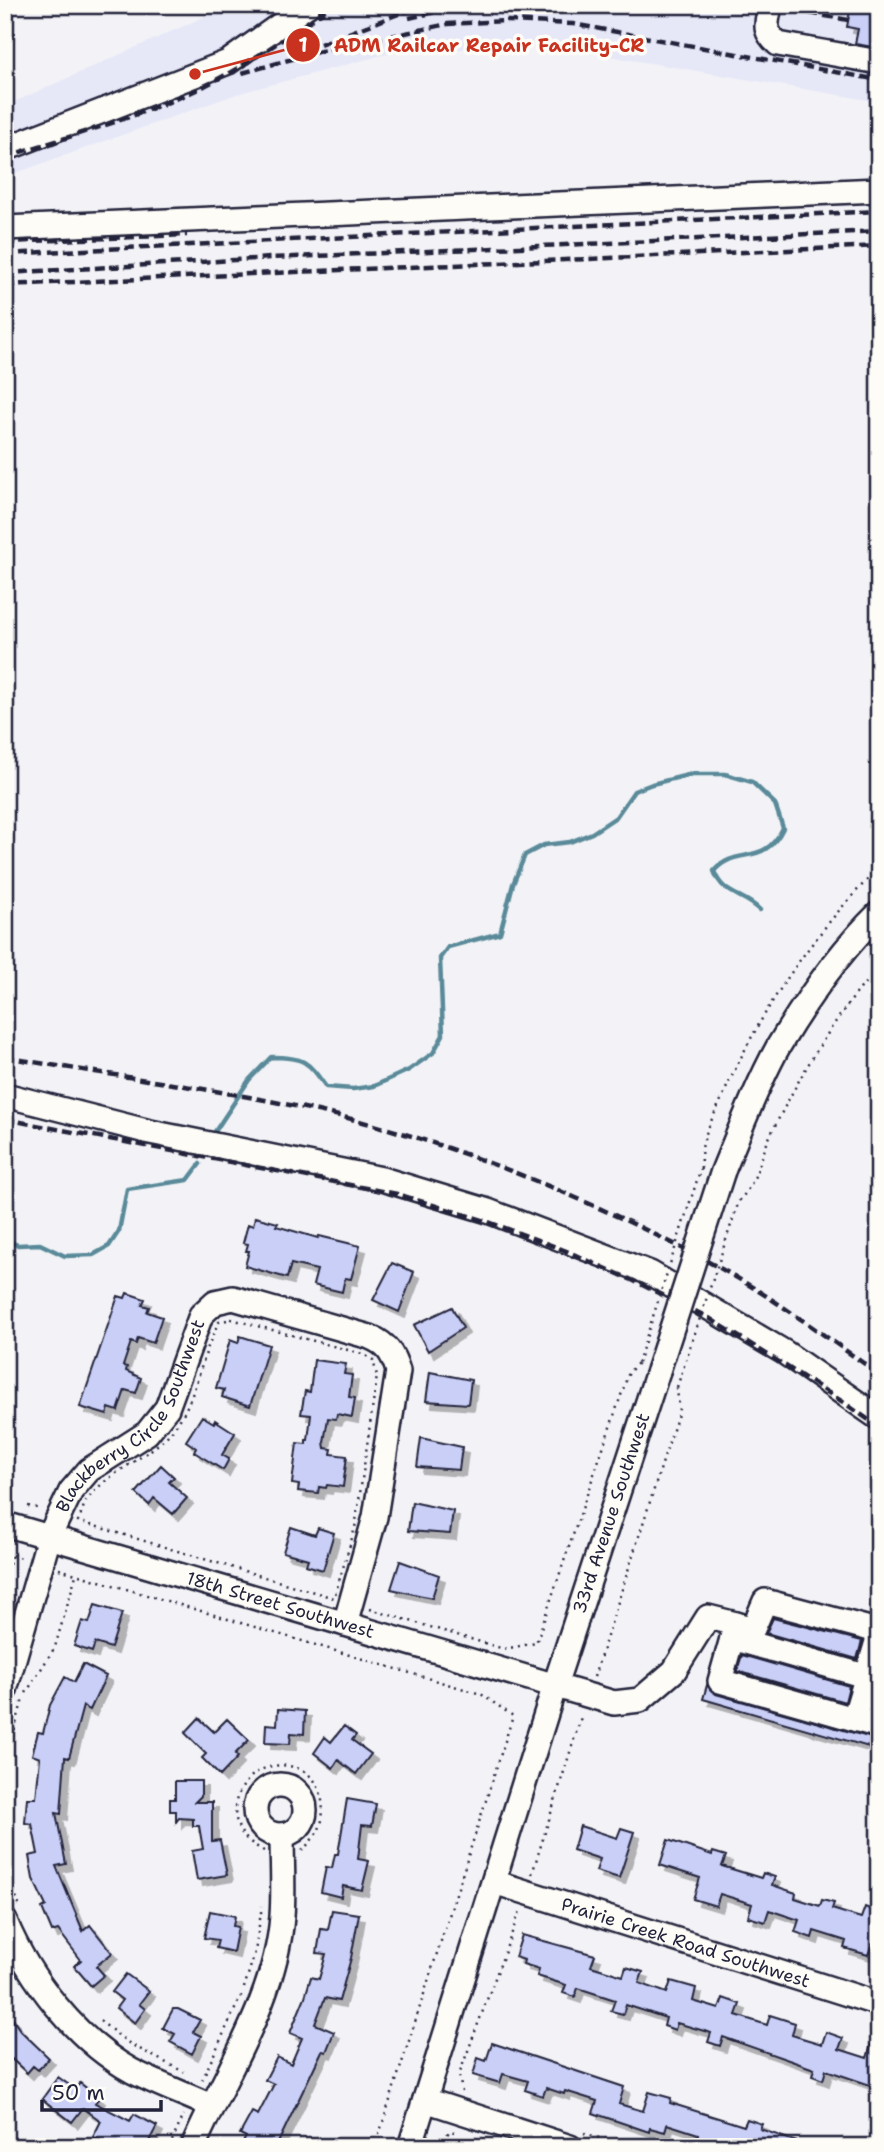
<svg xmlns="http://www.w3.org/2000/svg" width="884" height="2152" viewBox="0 0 884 2152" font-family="'Shantell Sans',sans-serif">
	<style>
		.built { fill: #e6e8f7 }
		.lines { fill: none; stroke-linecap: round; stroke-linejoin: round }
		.stream { stroke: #5a8a99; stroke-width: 4.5 }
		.building { fill: #c9cff7; stroke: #22223b; stroke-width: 2; filter: url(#shadow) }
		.minor-casing { stroke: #22223b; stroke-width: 28 }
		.path { stroke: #22223b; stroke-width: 2.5; stroke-dasharray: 2 5; stroke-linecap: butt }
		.minor { stroke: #fdfcf7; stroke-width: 23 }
		.rail { stroke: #22223b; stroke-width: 4.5; stroke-dasharray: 10 5; stroke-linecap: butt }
		.minor-bridge-casing { stroke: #22223b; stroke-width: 28; stroke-linecap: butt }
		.path-bridge { stroke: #22223b; stroke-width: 2.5; stroke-dasharray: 2 5; stroke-linecap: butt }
		.minor-bridge { stroke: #fdfcf7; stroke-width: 23 }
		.labels { text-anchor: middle; stroke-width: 7; stroke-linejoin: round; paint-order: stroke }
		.street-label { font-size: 18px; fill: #22223b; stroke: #fdfcf7 }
		.leader { fill: none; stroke: #c8321e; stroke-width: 2.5 }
		.callout-dot { fill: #c8321e; stroke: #fdfcf7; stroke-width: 2.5 }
		.mark-label { font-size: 21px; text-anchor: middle; font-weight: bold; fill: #fff }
		.callout-label { font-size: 19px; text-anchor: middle; font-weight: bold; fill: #c8321e; stroke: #fdfcf7; stroke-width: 7; stroke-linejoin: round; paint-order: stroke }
	</style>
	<defs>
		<filter id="shadow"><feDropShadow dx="6" dy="6" stdDeviation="0" flood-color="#0004"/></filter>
	</defs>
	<rect width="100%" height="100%" fill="#f3f3f7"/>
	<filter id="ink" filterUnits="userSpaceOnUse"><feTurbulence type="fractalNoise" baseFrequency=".0143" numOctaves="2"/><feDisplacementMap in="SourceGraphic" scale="14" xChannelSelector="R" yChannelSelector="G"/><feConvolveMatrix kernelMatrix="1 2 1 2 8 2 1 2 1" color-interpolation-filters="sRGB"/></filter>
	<g filter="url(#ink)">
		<!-- built -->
		<path class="built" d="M 230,5 L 879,5 L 879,102 L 537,44 L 387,54 L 237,94 L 5,177 L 5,106 Z"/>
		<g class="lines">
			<!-- stream -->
			<path class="stream" d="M 212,1136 L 249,1080 L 271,1057 C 304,1057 308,1061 326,1087 L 353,1089 L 374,1086 L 409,1070 L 433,1053 L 443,1035 L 440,958 L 448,947 L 500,933 L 513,884 L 525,855 L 544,845 L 570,842 L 592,833 L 616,817 L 634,791 L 652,784 L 692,774 L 725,774 L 752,782 L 775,804 L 783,828 C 764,868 736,845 714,871 C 723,896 743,893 760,910
				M 5,1240 L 18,1245 L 40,1244 L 65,1256 L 93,1255 L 109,1246 L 119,1231 L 127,1189 L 188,1180 L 200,1164"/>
		</g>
		<!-- building -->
		<path class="building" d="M 851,5 L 879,5 L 879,48 L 855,44 L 858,29 L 847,27 Z
			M 255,1217 L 278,1223 L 276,1226 L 318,1238 L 319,1236 L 360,1246 L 351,1279 L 345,1278 L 342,1292 L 313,1285 L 317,1270 L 291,1264 L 287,1278 L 245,1266 L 249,1251 L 246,1251 L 248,1244 L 243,1243 L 248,1224 L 253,1226 Z
			M 392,1263 L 414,1272 L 399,1312 L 373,1300 Z
			M 127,1293 L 145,1299 L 142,1305 L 149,1307 L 147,1312 L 162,1317 L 153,1343 L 138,1338 L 136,1344 L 131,1342 L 123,1366 L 127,1367 L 126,1371 L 141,1378 L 136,1393 L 125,1390 L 118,1411 L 109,1408 L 107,1415 L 80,1407 L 118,1296 L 125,1298 Z
			M 452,1307 L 463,1328 L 428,1351 L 414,1325 Z
			M 240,1336 L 269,1345 L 250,1406 L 222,1397 L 224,1390 L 216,1388 L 230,1340 L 238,1343 Z
			M 314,1360 L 346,1364 L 344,1374 L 352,1375 L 349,1397 L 355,1398 L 352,1417 L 337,1414 L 336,1419 L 328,1418 L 324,1442 L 325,1448 L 332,1449 L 331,1454 L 347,1456 L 343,1487 L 327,1485 L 326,1488 L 319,1487 L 318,1493 L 298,1491 L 299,1485 L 292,1484 L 297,1443 L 306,1444 L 306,1440 L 308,1440 L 311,1415 L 301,1414 L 305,1391 L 310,1392 Z
			M 430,1372 L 471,1380 L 468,1404 L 426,1401 Z
			M 202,1416 L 214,1423 L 215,1420 L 235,1433 L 222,1455 L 229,1459 L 223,1470 L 194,1452 L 196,1448 L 186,1441 Z
			M 421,1438 L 462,1447 L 459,1470 L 417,1467 Z
			M 161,1465 L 174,1477 L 169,1482 L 187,1498 L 173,1514 L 154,1498 L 149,1505 L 136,1493 Z
			M 412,1502 L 453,1511 L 450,1534 L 408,1531 Z
			M 291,1527 L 315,1535 L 318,1528 L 334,1533 L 323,1570 L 306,1565 L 308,1559 L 283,1552 Z
			M 400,1561 L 439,1575 L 432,1598 L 391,1589 Z
			M 95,1605 L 122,1613 L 111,1648 L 95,1643 L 92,1652 L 74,1646 L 82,1621 L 89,1623 Z
			M 773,1618 L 862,1641 L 857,1659 L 766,1633 Z
			M 742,1655 L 849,1686 L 845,1702 L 737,1671 Z
			M 83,1664 L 106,1676 L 90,1710 L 83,1706 L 69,1758 L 65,1757 L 61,1814 L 56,1813 L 66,1864 L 56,1866 L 83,1931 L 90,1925 L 112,1953 L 96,1966 L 104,1975 L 91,1986 L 74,1966 L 81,1960 L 58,1930 L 52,1932 L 42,1908 L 46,1906 L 33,1879 L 29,1856 L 38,1854 L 32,1824 L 25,1823 L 27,1798 L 36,1798 L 40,1758 L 32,1755 L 38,1732 L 43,1733 L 50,1705 L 65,1677 L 74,1682 Z
			M 707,1685 L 716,1694 L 879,1740 L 879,1750 L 703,1699 Z
			M 278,1709 L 305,1711 L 304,1734 L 291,1733 L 290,1744 L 265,1743 L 266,1724 L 277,1725 Z
			M 199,1718 L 214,1732 L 227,1719 L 249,1740 L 235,1754 L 238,1757 L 220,1776 L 202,1758 L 206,1754 L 185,1733 Z
			M 344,1726 L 356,1735 L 352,1740 L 371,1754 L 356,1774 L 338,1760 L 333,1768 L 314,1753 L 325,1737 L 331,1742 Z
			M 175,1781 L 201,1781 L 201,1796 L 195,1802 L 212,1802 L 212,1841 L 220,1840 L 227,1875 L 197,1880 L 192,1851 L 203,1849 L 199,1826 L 193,1826 L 193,1819 L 179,1818 L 176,1822 L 176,1811 L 170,1811 L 170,1799 L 175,1799 Z
			M 347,1799 L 376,1804 L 372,1826 L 362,1825 L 358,1859 L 369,1861 L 362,1890 L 343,1886 L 341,1897 L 321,1892 L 326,1867 L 332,1868 L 335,1854 L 338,1854 Z
			M 580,1826 L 617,1838 L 621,1828 L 634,1832 L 619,1878 L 596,1871 L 600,1859 L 573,1850 Z
			M 668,1840 L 712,1855 L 713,1852 L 726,1856 L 722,1866 L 761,1878 L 763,1873 L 775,1877 L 772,1885 L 796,1893 L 795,1898 L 820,1906 L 822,1900 L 834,1903 L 832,1909 L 861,1918 L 865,1907 L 876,1911 L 874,1918 L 879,1920 L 879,1946 L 872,1944 L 868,1955 L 844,1948 L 846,1941 L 814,1931 L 812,1938 L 795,1932 L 799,1920 L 769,1910 L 765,1922 L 748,1917 L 752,1904 L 720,1894 L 716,1906 L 693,1899 L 700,1878 L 660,1865 Z
			M 332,1910 L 359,1914 L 351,1958 L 339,2001 L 325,1998 L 315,2024 L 334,2032 L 326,2052 L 322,2051 L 276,2147 L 253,2147 L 243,2142 L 246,2137 L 240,2134 L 252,2112 L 258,2115 L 274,2084 L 265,2080 L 277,2057 L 291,2064 L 302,2038 L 290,2033 L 305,1997 L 311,1977 L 319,1979 L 326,1954 L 317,1953 L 321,1929 L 328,1930 Z
			M 210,1911 L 235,1916 L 233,1926 L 238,1927 L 233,1952 L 216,1948 L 218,1940 L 204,1938 Z
			M 522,1935 L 595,1955 L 591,1966 L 623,1976 L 626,1967 L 643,1972 L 639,1983 L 667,1993 L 671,1981 L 696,1988 L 693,2001 L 719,2009 L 723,1998 L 740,2004 L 736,2015 L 767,2025 L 770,2015 L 795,2023 L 792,2035 L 822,2044 L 826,2032 L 843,2038 L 839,2049 L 867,2058 L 876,2029 L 879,2030 L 879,2088 L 826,2070 L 823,2080 L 812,2076 L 814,2069 L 723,2037 L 720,2046 L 708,2042 L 711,2033 L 677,2023 L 675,2030 L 664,2026 L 666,2018 L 626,2005 L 623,2014 L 611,2011 L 615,2000 L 578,1988 L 575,1997 L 563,1993 L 566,1985 L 537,1976 L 539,1969 L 523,1964 L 524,1960 L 515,1957 Z
			M 126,1974 L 149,1991 L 139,2004 L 145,2009 L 135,2023 L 116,2008 L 122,2000 L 112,1992 Z
			M 5,2008 L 20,2030 L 49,2058 L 38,2070 L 33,2066 L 27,2073 L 5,2053 Z
			M 173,2009 L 178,2009 L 200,2020 L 193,2032 L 201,2036 L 192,2054 L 170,2042 L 175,2034 L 163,2028 Z
			M 492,2043 L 624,2087 L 619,2104 L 643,2111 L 649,2092 L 671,2098 L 670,2103 L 744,2126 L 747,2119 L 762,2124 L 760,2129 L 803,2144 L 802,2147 L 694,2147 L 698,2134 L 667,2124 L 665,2132 L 650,2128 L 649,2132 L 593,2113 L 597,2101 L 565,2091 L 564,2094 L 546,2088 L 543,2096 L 525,2090 L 528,2081 L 503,2074 L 500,2083 L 473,2075 L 478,2058 L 486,2061 Z
			M 58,2077 L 75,2089 L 80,2083 L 99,2098 L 95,2103 L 130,2121 L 134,2114 L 157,2126 L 146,2147 L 112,2147 L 93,2137 L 101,2121 L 83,2108 L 72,2122 L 42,2099 Z"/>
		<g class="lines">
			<!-- minor casing -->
			<g class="minor-casing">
				<g id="minor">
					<path d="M 770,5 C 767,24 762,30 778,44 L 879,62"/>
					<path d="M 5,149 L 228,62 L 308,5"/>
					<path d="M 5,228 L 879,190"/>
					<path d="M 5,1095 L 150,1132 L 382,1179 L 488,1211 L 650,1273 L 784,1352 L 879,1418"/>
					<path d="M 723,1171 C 740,1130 756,1087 778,1047 C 806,1000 840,951 879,913"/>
					<path id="s1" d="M 5,1524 L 614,1703 L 640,1700 L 674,1671 L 708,1617 L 736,1624 L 720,1681 L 879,1726"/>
					<path d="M 736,1624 L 753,1629 L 765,1601 L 870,1629 L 879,1635"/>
					<path d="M 732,1638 L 879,1680"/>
					<path id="s2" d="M 5,1690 L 49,1537 L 71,1491 L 89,1470 L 147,1433 L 167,1408 L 201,1315 L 215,1302 L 233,1298 L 370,1337 C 387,1344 393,1354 398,1371 L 375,1517 L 345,1624"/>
					<path d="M 854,1719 L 879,1635"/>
					<circle cx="280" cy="1810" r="25"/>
					<path id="s3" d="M 494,1882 L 879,2004"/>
					<path d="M 5,1921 C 29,1979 76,2040 132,2071 C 157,2084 185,2094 211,2106"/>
					<path d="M 425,2100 L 570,2147"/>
					<path d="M 193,2147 C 225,2073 276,1999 282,1916 C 284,1890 282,1862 282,1835"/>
					<path id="s4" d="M 410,2147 L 555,1685 L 658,1371"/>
				</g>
			</g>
			<!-- path -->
			<path class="path" d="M 701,1168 C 699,1141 711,1122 722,1098 C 760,1011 811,935 879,868
				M 739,1201 C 759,1178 759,1160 771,1134 C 800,1075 835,1015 879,967
				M 231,1319 L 363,1354 L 373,1360 L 377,1376 L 355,1528 L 334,1598 L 78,1521 C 81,1515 83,1507 86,1501 C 107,1472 145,1460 169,1434 C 198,1402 199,1358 219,1322 Z
				M 28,1506 L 41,1509
				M 5,1553 L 22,1558
				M 59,1569 L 481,1694 L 513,1716 L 375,2147
				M 5,1578 L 12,1555
				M 370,1609 L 504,1649 L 536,1643 L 629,1372 L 638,1363
				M 594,1677 L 679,1411 L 677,1387
				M 26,1693 L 55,1647 L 76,1575
				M 5,1764 L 23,1699
				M 5,1849 L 9,1875 L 20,1908
				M 264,1851 C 246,1841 236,1832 235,1810 C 235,1798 240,1790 247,1781 C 262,1762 295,1759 313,1779 C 322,1789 324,1807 322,1820 C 320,1832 310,1842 302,1851
				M 532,1874 L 582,1714
				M 244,1988 L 255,1952 L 262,1906
				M 100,2021 L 130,2044 L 184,2072
				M 202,2080 L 242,1994
				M 462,2092 L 459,2075 L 520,1911
				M 584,2133 L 627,2147
				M 169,2147 L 184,2115
				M 442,2147 L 449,2131 L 459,2133"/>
			<!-- minor -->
			<use href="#minor" class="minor"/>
			<!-- rail -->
			<path class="rail" d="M 765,5 L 848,20
				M 409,18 L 467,5
				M 320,44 L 422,5
				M 242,73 L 321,51 L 448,24 L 508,21 L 573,24 L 879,80
				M 5,157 C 67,137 132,119 192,92 C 242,69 287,37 332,5
				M 5,242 L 187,235
				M 5,254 L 879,211
				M 5,273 L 271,258 L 879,231
				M 5,285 L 879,246
				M 5,1057 C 138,1081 275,1094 405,1134 C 511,1167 618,1213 716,1266 C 773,1297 826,1337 879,1374
				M 5,1119 L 397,1194 L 486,1221 L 564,1250 L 632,1280 L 709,1318 L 843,1402 L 879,1427"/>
			<!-- minor-bridge casing -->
			<g class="minor-bridge-casing">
				<path id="minor-bridge" d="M 658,1371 L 723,1171"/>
			</g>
			<!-- path-bridge -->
			<path class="path-bridge" d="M 638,1363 L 701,1168
				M 677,1387 L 739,1201"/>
			<!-- minor-bridge -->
			<use href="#minor-bridge" class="minor-bridge"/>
		</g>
	</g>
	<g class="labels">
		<!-- street labels -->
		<g class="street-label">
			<text dy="6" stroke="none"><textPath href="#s2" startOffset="310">Blackberry Circle Southwest</textPath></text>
			<text dy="6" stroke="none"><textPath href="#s4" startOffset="665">33rd Avenue Southwest</textPath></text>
			<text dy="6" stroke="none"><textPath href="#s1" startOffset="287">18th Street Southwest</textPath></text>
			<text dy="6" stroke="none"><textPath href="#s3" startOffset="201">Prairie Creek Road Southwest</textPath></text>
		</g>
	</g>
	<!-- callouts -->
	<path class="leader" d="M195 74L303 45"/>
	<g class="callout-dot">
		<circle cx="195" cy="74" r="7"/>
		<circle cx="303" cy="45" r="18"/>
	</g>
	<g class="mark-label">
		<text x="303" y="52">1</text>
	</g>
	<g class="callout-label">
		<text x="489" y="52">ADM Railcar Repair Facility-CR</text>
	</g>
	<!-- margin -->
	<rect width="884" height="2152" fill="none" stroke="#fdfcf7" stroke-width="28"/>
	<rect x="14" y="14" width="856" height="2124" fill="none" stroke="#22223b" stroke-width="2.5" filter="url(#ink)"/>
	<!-- scale -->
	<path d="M42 2100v10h119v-10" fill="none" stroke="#22223b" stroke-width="3.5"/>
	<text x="52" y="2100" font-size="21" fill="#22223b" stroke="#fdfcf7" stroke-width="5" paint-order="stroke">50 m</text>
</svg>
